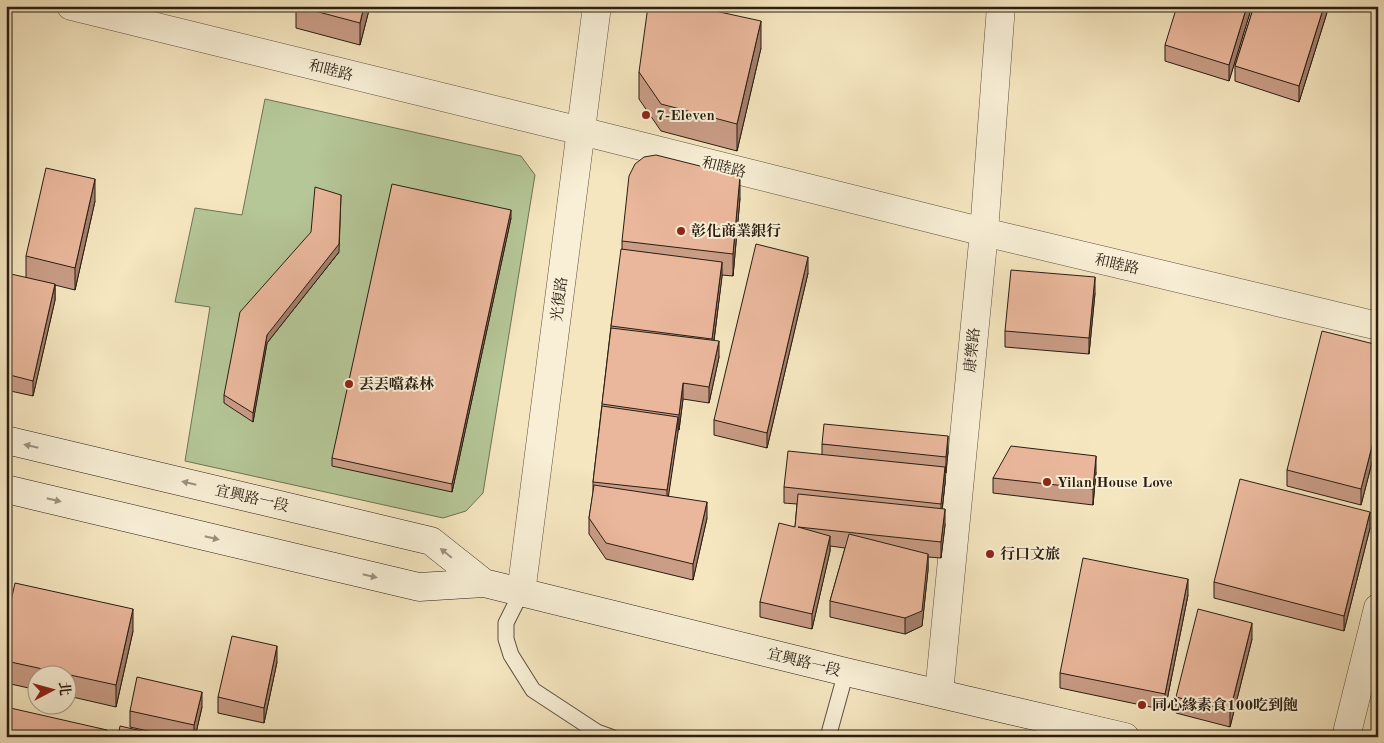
<svg xmlns="http://www.w3.org/2000/svg" width="1384" height="743" viewBox="0 0 1384 743" font-family="'Old Standard TT','Noto Serif TC',serif">
	<style>
		.park { fill: #b5c697; stroke: #6f7254 }
		.lines { fill: none; stroke-linecap: round; stroke-linejoin: round }
		.lane-casing { stroke: #5c4f3e; stroke-width: 17 }
		.street-casing { stroke: #5c4f3e; stroke-width: 29 }
		.secondary-casing { stroke: #291d12; stroke-width: 29 }
		.lane { stroke: #f8efd6; stroke-width: 15 }
		.street { stroke: #f8efd6; stroke-width: 28 }
		.secondary { stroke: #f8efd6; stroke-width: 28 }
		.wall { fill: #c99d86; stroke: #291d12 }
		.shaded-wall { fill: #a4806d; stroke: #291d12 }
		.building { fill: #eab79c; stroke: #291d12 }
		.oneway { fill: #9b907e }
		.poi-dot { fill: #8f2418; stroke: #f8efd6; stroke-width: 2 }
		.labels { text-anchor: middle; stroke-width: 4; stroke-linejoin: round; paint-order: stroke }
		.street-label { font-size: 15px; fill: #291d12; stroke: #f8efd6 }
		.poi-label { font-size: 15px; font-weight: bold; fill: #291d12; stroke: #f8efd6; text-anchor: start }
	</style>
	<rect width="100%" height="100%" fill="#f5e6c0"/>
	<filter id="stains"><feTurbulence type="fractalNoise" baseFrequency=".004" numOctaves="4"/><feColorMatrix values="0 0 0 0 .2 0 0 0 0 .09 0 0 0 0 .02 0 0 0 .5 -.17"/></filter>
	<radialGradient id="worn" r=".72"><stop offset=".6" stop-color="#630" stop-opacity="0"/><stop offset="1" stop-color="#630" stop-opacity=".3"/></radialGradient>
	<!-- park -->
	<path class="park" d="M 265,99 L 521,156 L 535,175 L 483,493 L 466,511 L 443,518 L 185,461 L 210,307 L 175,302 L 195,208 L 242,215 Z"/>
	<g class="lines">
		<!-- lane casing -->
		<g class="lane-casing">
			<path id="lane" d="M 521,593 L 506,623 L 506,639 L 511,655 L 533,690 L 597,732 L 611,737
				M 828,737 L 846,672"/>
		</g>
		<!-- street casing -->
		<g class="street-casing">
			<path id="street" d="M 71,6 L 581,131 L 984,232 L 1378,326
				M 521,593 L 597,6
				M 939,693 L 984,232 L 1001,6
				M 1346,737 L 1378,608"/>
		</g>
		<!-- secondary casing -->
		<g class="secondary-casing">
			<path id="secondary" d="M 6,440 L 431,541 L 484,583
				M 6,489 L 419,587 L 484,583 L 846,672 L 1125,737"/>
		</g>
		<!-- lane -->
		<use href="#lane" class="lane"/>
		<!-- street -->
		<use href="#street" class="street"/>
		<!-- secondary -->
		<use href="#secondary" class="secondary"/>
	</g>
	<!-- wall -->
	<path class="wall" d="M 296,6 L 370,6 L 360,45 L 296,28 Z
		M 1252,6 L 1229,81 L 1165,61 L 1165,45 Z
		M 1254,6 L 1329,6 L 1299,102 L 1235,81 L 1235,66 Z
		M 717,12 L 761,48 L 737,151 L 661,131 L 639,99 L 639,72 Z
		M 740,198 L 733,276 L 722,275 L 714,341 L 719,357 L 709,403 L 683,399 L 679,430 L 678,430 L 668,496 L 707,518 L 693,580 L 606,559 L 589,534 L 589,518 L 593,493 L 593,482 L 611,326 L 622,249 L 622,241 Z
		M 95,201 L 75,290 L 55,285 L 55,300 L 33,396 L 6,390 L 6,296 L 26,277 L 26,256 Z
		M 511,218 L 452,492 L 332,466 L 332,458 Z
		M 339,252 L 267,343 L 253,422 L 224,403 L 224,395 Z
		M 808,273 L 767,448 L 714,435 L 714,420 Z
		M 1095,293 L 1089,354 L 1005,347 L 1005,331 Z
		M 1378,345 L 1378,439 L 1361,505 L 1287,486 L 1287,470 Z
		M 822,444 L 948,452 L 945,472 L 945,483 L 942,509 L 945,525 L 941,558 L 928,557 L 928,570 L 922,626 L 905,634 L 830,617 L 830,601 L 845,548 L 830,546 L 830,551 L 812,629 L 760,617 L 760,602 L 795,527 L 797,504 L 784,503 L 784,487 L 822,454 Z
		M 1096,472 L 1093,505 L 993,493 L 993,478 Z
		M 1370,528 L 1344,631 L 1214,598 L 1214,582 Z
		M 1188,595 L 1165,710 L 1060,688 L 1060,673 Z
		M 6,624 L 133,631 L 116,707 L 68,696 L 68,676 L 38,676 L 38,690 L 6,683 Z
		M 1252,639 L 1230,727 L 1176,713 L 1176,697 Z
		M 277,662 L 264,723 L 218,713 L 218,697 Z
		M 202,707 L 195,737 L 175,737 L 130,727 L 130,711 Z"/>
	<!-- shaded-wall -->
	<path class="shaded-wall" d="M 364,6 L 370,6 L 360,45 L 360,23 Z
		M 715,6 L 718,6 L 715,39 Z
		M 1247,6 L 1252,6 L 1229,81 L 1229,65 Z
		M 1324,6 L 1329,6 L 1299,102 L 1299,86 Z
		M 761,21 L 761,48 L 737,151 L 737,124 Z
		M 740,176 L 740,198 L 733,276 L 733,254 Z
		M 95,179 L 95,201 L 75,290 L 75,268 Z
		M 341,195 L 339,252 L 267,343 L 253,422 L 253,413 L 267,335 Z
		M 511,210 L 511,218 L 452,492 L 452,484 Z
		M 808,257 L 808,273 L 767,448 L 767,433 Z
		M 722,262 L 722,277 L 712,355 L 712,339 Z
		M 1095,277 L 1095,293 L 1089,354 L 1089,338 Z
		M 55,284 L 55,300 L 33,396 L 33,381 Z
		M 719,341 L 719,357 L 709,403 L 709,387 Z
		M 683,383 L 683,399 L 679,430 L 679,415 Z
		M 678,417 L 678,432 L 667,506 L 667,490 Z
		M 1378,423 L 1378,439 L 1361,505 L 1361,489 Z
		M 948,436 L 948,452 L 946,473 L 946,457 Z
		M 1096,456 L 1096,472 L 1093,505 L 1093,489 Z
		M 945,467 L 945,483 L 941,519 L 941,504 Z
		M 707,502 L 707,518 L 693,580 L 693,564 Z
		M 945,509 L 945,525 L 941,558 L 941,542 Z
		M 1370,512 L 1370,528 L 1344,631 L 1344,616 Z
		M 830,536 L 830,551 L 812,629 L 812,614 Z
		M 928,554 L 928,570 L 922,626 L 905,634 L 905,618 Z
		M 1188,579 L 1188,595 L 1165,710 L 1165,694 Z
		M 133,609 L 133,631 L 116,707 L 116,685 Z
		M 1252,623 L 1252,639 L 1230,727 L 1230,711 Z
		M 277,646 L 277,662 L 264,723 L 264,708 Z
		M 202,692 L 202,707 L 195,737 L 194,737 L 194,725 Z"/>
	<!-- building -->
	<path class="building" d="M 296,6 L 364,6 L 360,23 Z
		M 648,6 L 715,6 L 715,11 L 761,21 L 737,124 L 661,104 L 639,72 Z
		M 1177,6 L 1247,6 L 1229,65 L 1165,45 Z
		M 1254,6 L 1324,6 L 1299,86 L 1235,66 Z
		M 656,155 L 740,176 L 733,254 L 622,241 L 629,176 L 635,164 L 644,157 Z
		M 46,168 L 95,179 L 75,268 L 26,256 Z
		M 392,184 L 511,210 L 452,484 L 332,458 Z
		M 315,187 L 341,195 L 339,244 L 267,335 L 253,413 L 224,395 L 240,312 L 311,232 Z
		M 756,244 L 808,257 L 767,433 L 714,420 Z
		M 621,249 L 722,262 L 712,339 L 611,326 Z
		M 1011,270 L 1095,277 L 1089,338 L 1005,331 Z
		M 11,274 L 55,284 L 33,381 L 6,374 L 6,296 Z
		M 611,328 L 719,341 L 709,387 L 683,383 L 679,415 L 602,404 Z
		M 1322,331 L 1378,345 L 1378,423 L 1361,489 L 1287,470 Z
		M 602,406 L 678,417 L 667,490 L 593,482 Z
		M 824,424 L 948,436 L 946,457 L 822,444 Z
		M 1011,446 L 1096,456 L 1093,489 L 993,478 Z
		M 788,451 L 945,467 L 941,504 L 784,487 Z
		M 1240,479 L 1370,512 L 1344,616 L 1214,582 Z
		M 594,485 L 707,502 L 693,564 L 606,543 L 589,518 Z
		M 798,494 L 945,509 L 941,542 L 798,527 L 830,536 L 812,614 L 760,602 L 779,523 L 795,527 Z
		M 849,534 L 928,554 L 922,611 L 905,618 L 830,601 Z
		M 1083,558 L 1188,579 L 1165,694 L 1060,673 Z
		M 15,583 L 133,609 L 116,685 L 6,661 L 6,624 Z
		M 1198,609 L 1252,623 L 1230,711 L 1176,697 Z
		M 232,636 L 277,646 L 264,708 L 218,697 Z
		M 137,677 L 202,692 L 194,725 L 130,711 Z
		M 6,707 L 107,730 L 105,737 L 6,737 Z
		M 120,726 L 168,737 L 118,737 Z
		M 864,733 L 878,737 L 863,737 Z"/>
	<!-- one-way arrows -->
	<defs><path id="oneway-solid" d="M-6-.8H1V-3.2L6.5 0L1 3.2V.8H-6Z" transform="scale(1.25)"/></defs>
	<g class="oneway">
		<use href="#oneway-solid" transform="translate(31 446) rotate(-167)"/>
		<use href="#oneway-solid" transform="translate(189 483) rotate(-167)"/>
		<use href="#oneway-solid" transform="translate(54 500) rotate(13)"/>
		<use href="#oneway-solid" transform="translate(212 538) rotate(13)"/>
		<use href="#oneway-solid" transform="translate(446 553) rotate(-141)"/>
		<use href="#oneway-solid" transform="translate(370 576) rotate(13)"/>
	</g>
	<!-- markers -->
	<g class="poi-dot">
		<circle cx="646" cy="115" r="5"/>
		<circle cx="681" cy="231" r="5"/>
		<circle cx="349" cy="384" r="5"/>
		<circle cx="1047" cy="482" r="5"/>
		<circle cx="990" cy="554" r="5"/>
		<circle cx="1142" cy="705" r="5"/>
	</g>
	<g class="labels">
		<!-- street labels -->
		<g class="street-label">
			<text transform="translate(331 70) rotate(14)" y="5">和睦路</text>
			<text transform="translate(724 167) rotate(14)" y="5">和睦路</text>
			<text transform="translate(1117 264) rotate(13)" y="5">和睦路</text>
			<text transform="translate(559 299) rotate(-83)" y="5">光復路</text>
			<text transform="translate(972 350) rotate(-84)" y="5">康樂路</text>
			<text transform="translate(252 498) rotate(13)" y="5">宜興路一段</text>
			<text transform="translate(804 662) rotate(14)" y="5">宜興路一段</text>
		</g>
		<!-- poi labels -->
		<g class="poi-label">
			<text x="656" y="120">7-Eleven</text>
			<text x="691" y="236">彰化商業銀行</text>
			<text x="359" y="389">丟丟噹森林</text>
			<text x="1057" y="487">Yilan House Love</text>
			<text x="1000" y="559">行口文旅</text>
			<text x="1152" y="710">同心緣素食100吃到飽</text>
		</g>
	</g>
	<!-- margin -->
	<rect width="1384" height="743" fill="none" stroke="#f5e6c0" stroke-width="25"/>
	<rect x="8" y="8" width="1369" height="728" fill="none" stroke="#291d12" stroke-width="2.5"/>
	<rect x="12" y="12" width="1359" height="718" fill="none" stroke="#291d12"/>
	<!-- north arrow -->
	<g transform="translate(52 690) rotate(84)"><circle r="24" fill="#f8efd6" stroke="#a59b88"/>
	<path d="M0-4L9 19L0 12L-9 19Z" fill="#8f2418"/>
	<text y="-8" font-size="14" font-weight="bold" text-anchor="middle" fill="#291d12">北</text>
	</g>
	<rect width="100%" height="100%" filter="url(#stains)"/>
	<rect width="100%" height="100%" fill="url(#worn)"/>
</svg>
